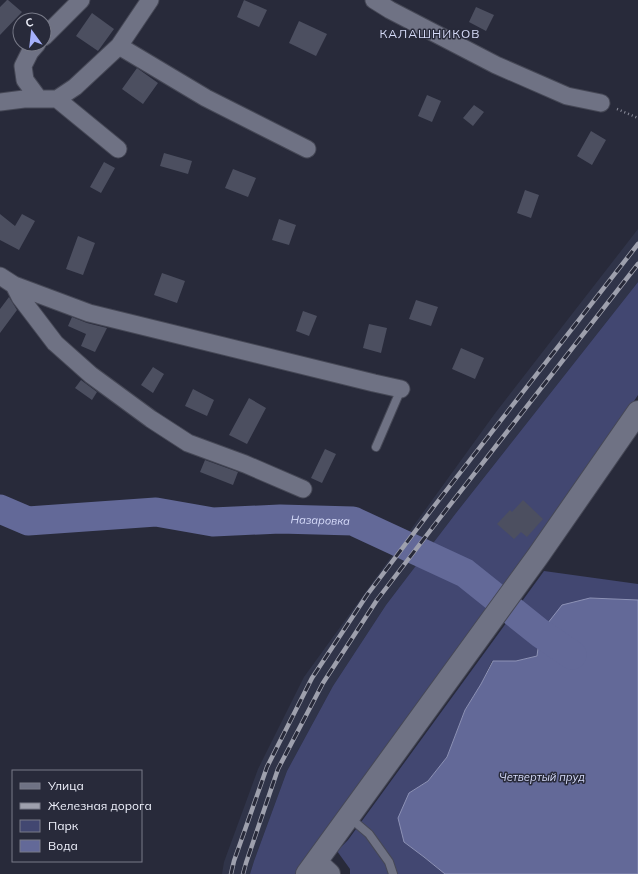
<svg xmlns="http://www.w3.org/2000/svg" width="638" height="874" viewBox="0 0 638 874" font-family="Mulish,sans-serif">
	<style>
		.built { fill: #303449 }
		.green { fill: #424771 }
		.water { fill: #636998; stroke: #8d92b6 }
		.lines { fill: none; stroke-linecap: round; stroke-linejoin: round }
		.river { stroke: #636998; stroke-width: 29 }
		.building { fill: #4c4f60 }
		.lane-casing { stroke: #464856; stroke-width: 10 }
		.street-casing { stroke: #464856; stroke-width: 19 }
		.secondary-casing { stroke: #464856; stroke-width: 24 }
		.path { stroke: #8d8f9d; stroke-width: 2.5; stroke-dasharray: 1 3; stroke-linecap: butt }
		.lane { stroke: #6f7284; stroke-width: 8 }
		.street { stroke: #6f7284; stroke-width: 17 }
		.secondary { stroke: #6f7284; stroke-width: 22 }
		.rail-casing { stroke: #9ea0ad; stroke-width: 4.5 }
		.rail { stroke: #282a3a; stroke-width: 3; stroke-dasharray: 9; stroke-linecap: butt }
		.labels { text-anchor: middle; stroke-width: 3; stroke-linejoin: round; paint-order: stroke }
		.water-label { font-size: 11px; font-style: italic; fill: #d8ddfb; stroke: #282a3a }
		.quarter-label { font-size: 12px; letter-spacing: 1px; fill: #d6dbf8; stroke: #282a3a }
	</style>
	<rect width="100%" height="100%" fill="#282a3a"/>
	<!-- built -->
	<path class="built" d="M 638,229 L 638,282 L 456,513 L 386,605 L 333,686 L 287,771 L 254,861 L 250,874 L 222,874 L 224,862 L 258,769 L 304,677 L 496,412 Z"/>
	<!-- green -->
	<path class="green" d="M 638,282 L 638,395 L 615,430 L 298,874 L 250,874 L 254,861 L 287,771 L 333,686 L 386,605 L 456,513 Z
		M 544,571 L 638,584 L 638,600 L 590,598 L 540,633 L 537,656 L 516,661 L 492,661 L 481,684 L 465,710 L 447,757 L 428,781 L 409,793 L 404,842 L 424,857 L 445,874 L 350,874 L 350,869 L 337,851 L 348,840 Z"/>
	<!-- water -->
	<path class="water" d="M 590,598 L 638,600 L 638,874 L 445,874 L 424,857 L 404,842 L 398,818 L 409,793 L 428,781 L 447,757 L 465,710 L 481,684 L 493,661 L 516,661 L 537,656 L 540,633 L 562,605 Z"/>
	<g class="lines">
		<!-- river -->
		<path class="river" id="s1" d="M 0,509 L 28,521 L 156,512 L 213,522 L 280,519 L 353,521 L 465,573 L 540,633 L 572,655"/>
	</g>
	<!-- building -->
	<path class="building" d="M 7,0 L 8,0 L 22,12 L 0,35 L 0,7 Z
		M 244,0 L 267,10 L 259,27 L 237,17 Z
		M 476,7 L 494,15 L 486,31 L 469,22 Z
		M 92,13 L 114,29 L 98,51 L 76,36 Z
		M 299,21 L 327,34 L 316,56 L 289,43 Z
		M 137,68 L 158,83 L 143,104 L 122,89 Z
		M 427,95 L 441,101 L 432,122 L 418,116 Z
		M 474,105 L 484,112 L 473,126 L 463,118 Z
		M 591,131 L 606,140 L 592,165 L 577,156 Z
		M 164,153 L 192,161 L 188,174 L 160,166 Z
		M 104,162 L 115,168 L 101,193 L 90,187 Z
		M 233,169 L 256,178 L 248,197 L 225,188 Z
		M 525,190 L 539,195 L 531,218 L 517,213 Z
		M 0,214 L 15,226 L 22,214 L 35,221 L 19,250 L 0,240 Z
		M 279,219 L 296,225 L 289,245 L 272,240 Z
		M 78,236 L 95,243 L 83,275 L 66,269 Z
		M 162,273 L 185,281 L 177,303 L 154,295 Z
		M 9,297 L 17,310 L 0,333 L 0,309 Z
		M 416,300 L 438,307 L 431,326 L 409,319 Z
		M 303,311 L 317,316 L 309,336 L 296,331 Z
		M 72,317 L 87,323 L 107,328 L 95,352 L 81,346 L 86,334 L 68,326 Z
		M 369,324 L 387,328 L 381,353 L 363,348 Z
		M 461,348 L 484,358 L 475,379 L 452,369 Z
		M 153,367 L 164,374 L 153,393 L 141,385 Z
		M 81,380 L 97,392 L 92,400 L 75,388 Z
		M 193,389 L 214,400 L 207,416 L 185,406 Z
		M 249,398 L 266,408 L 247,444 L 229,435 Z
		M 325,449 L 336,454 L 322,483 L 311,478 Z
		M 205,460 L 238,472 L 233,485 L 200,472 Z
		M 523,500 L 543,519 L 527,537 L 521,532 L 514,539 L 497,524 L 510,510 L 512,512 Z"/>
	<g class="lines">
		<!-- lane casing -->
		<g class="lane-casing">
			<path id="lane" d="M 376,447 L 401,389
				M 349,817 L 369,834 L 389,862 L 393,874"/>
		</g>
		<!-- street casing -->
		<g class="street-casing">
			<path id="street" d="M 374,0 L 390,10 L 496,65 L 567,96 L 601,103
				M 44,37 L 81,0
				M 37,44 L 30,52 L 23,66 L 25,80 L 39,99
				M 119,46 L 206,98 L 307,149
				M 57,99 L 118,149
				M 0,102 L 24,99 L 57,99 L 75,87 L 119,46 L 150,0
				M 0,276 L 14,285 L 89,313 L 374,383 L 401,389
				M 14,285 L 20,297 L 55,343 L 91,375 L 151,419 L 188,443 L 245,464 L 303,489"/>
		</g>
		<!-- secondary casing -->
		<g class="secondary-casing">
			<path id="secondary" d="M 316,862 L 329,874
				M 307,874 L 538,556 L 638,412"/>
		</g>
		<!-- path -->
		<path class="path" d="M 617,109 L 638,118"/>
		<!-- lane -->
		<use href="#lane" class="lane"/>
		<!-- street -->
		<use href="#street" class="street"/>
		<!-- secondary -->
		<use href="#secondary" class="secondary"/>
		<!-- rail casing -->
		<g class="rail-casing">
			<path id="rail" d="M 231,874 L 234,861 L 267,767 L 312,678 L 367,595 L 435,505 L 638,244
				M 243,874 L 246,863 L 278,769 L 323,683 L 377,600 L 446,510 L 638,264"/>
		</g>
		<!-- rail -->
		<use href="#rail" class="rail"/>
	</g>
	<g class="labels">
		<!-- water labels -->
		<g class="water-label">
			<text dy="4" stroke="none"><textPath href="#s1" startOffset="324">Назаровка</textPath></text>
			<text x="542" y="781">Четвертый пруд</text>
		</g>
		<!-- quarter labels -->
		<g class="quarter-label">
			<text x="430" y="38">КАЛАШНИКОВ</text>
		</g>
	</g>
	<!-- legend -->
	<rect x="12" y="770" width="130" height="92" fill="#282a3a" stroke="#787a88"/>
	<rect x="20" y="783" width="20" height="6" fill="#6f7284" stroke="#787a88"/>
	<text x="48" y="790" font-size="12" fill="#eff1fc">Улица</text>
	<rect x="20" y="803" width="20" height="6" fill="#9ea0ad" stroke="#787a88"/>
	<text x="48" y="810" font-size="12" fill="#eff1fc">Железная дорога</text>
	<rect x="20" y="820" width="20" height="12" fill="#424771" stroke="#787a88"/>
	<text x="48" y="830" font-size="12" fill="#eff1fc">Парк</text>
	<rect x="20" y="840" width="20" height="12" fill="#636998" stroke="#787a88"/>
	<text x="48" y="850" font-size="12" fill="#eff1fc">Вода</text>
	<!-- north arrow -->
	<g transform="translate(32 32) rotate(345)"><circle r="19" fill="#282a3a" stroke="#787a88"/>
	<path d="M0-3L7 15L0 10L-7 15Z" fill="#a6b1fc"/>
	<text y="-6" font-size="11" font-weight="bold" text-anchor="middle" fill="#eff1fc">С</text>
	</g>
</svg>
